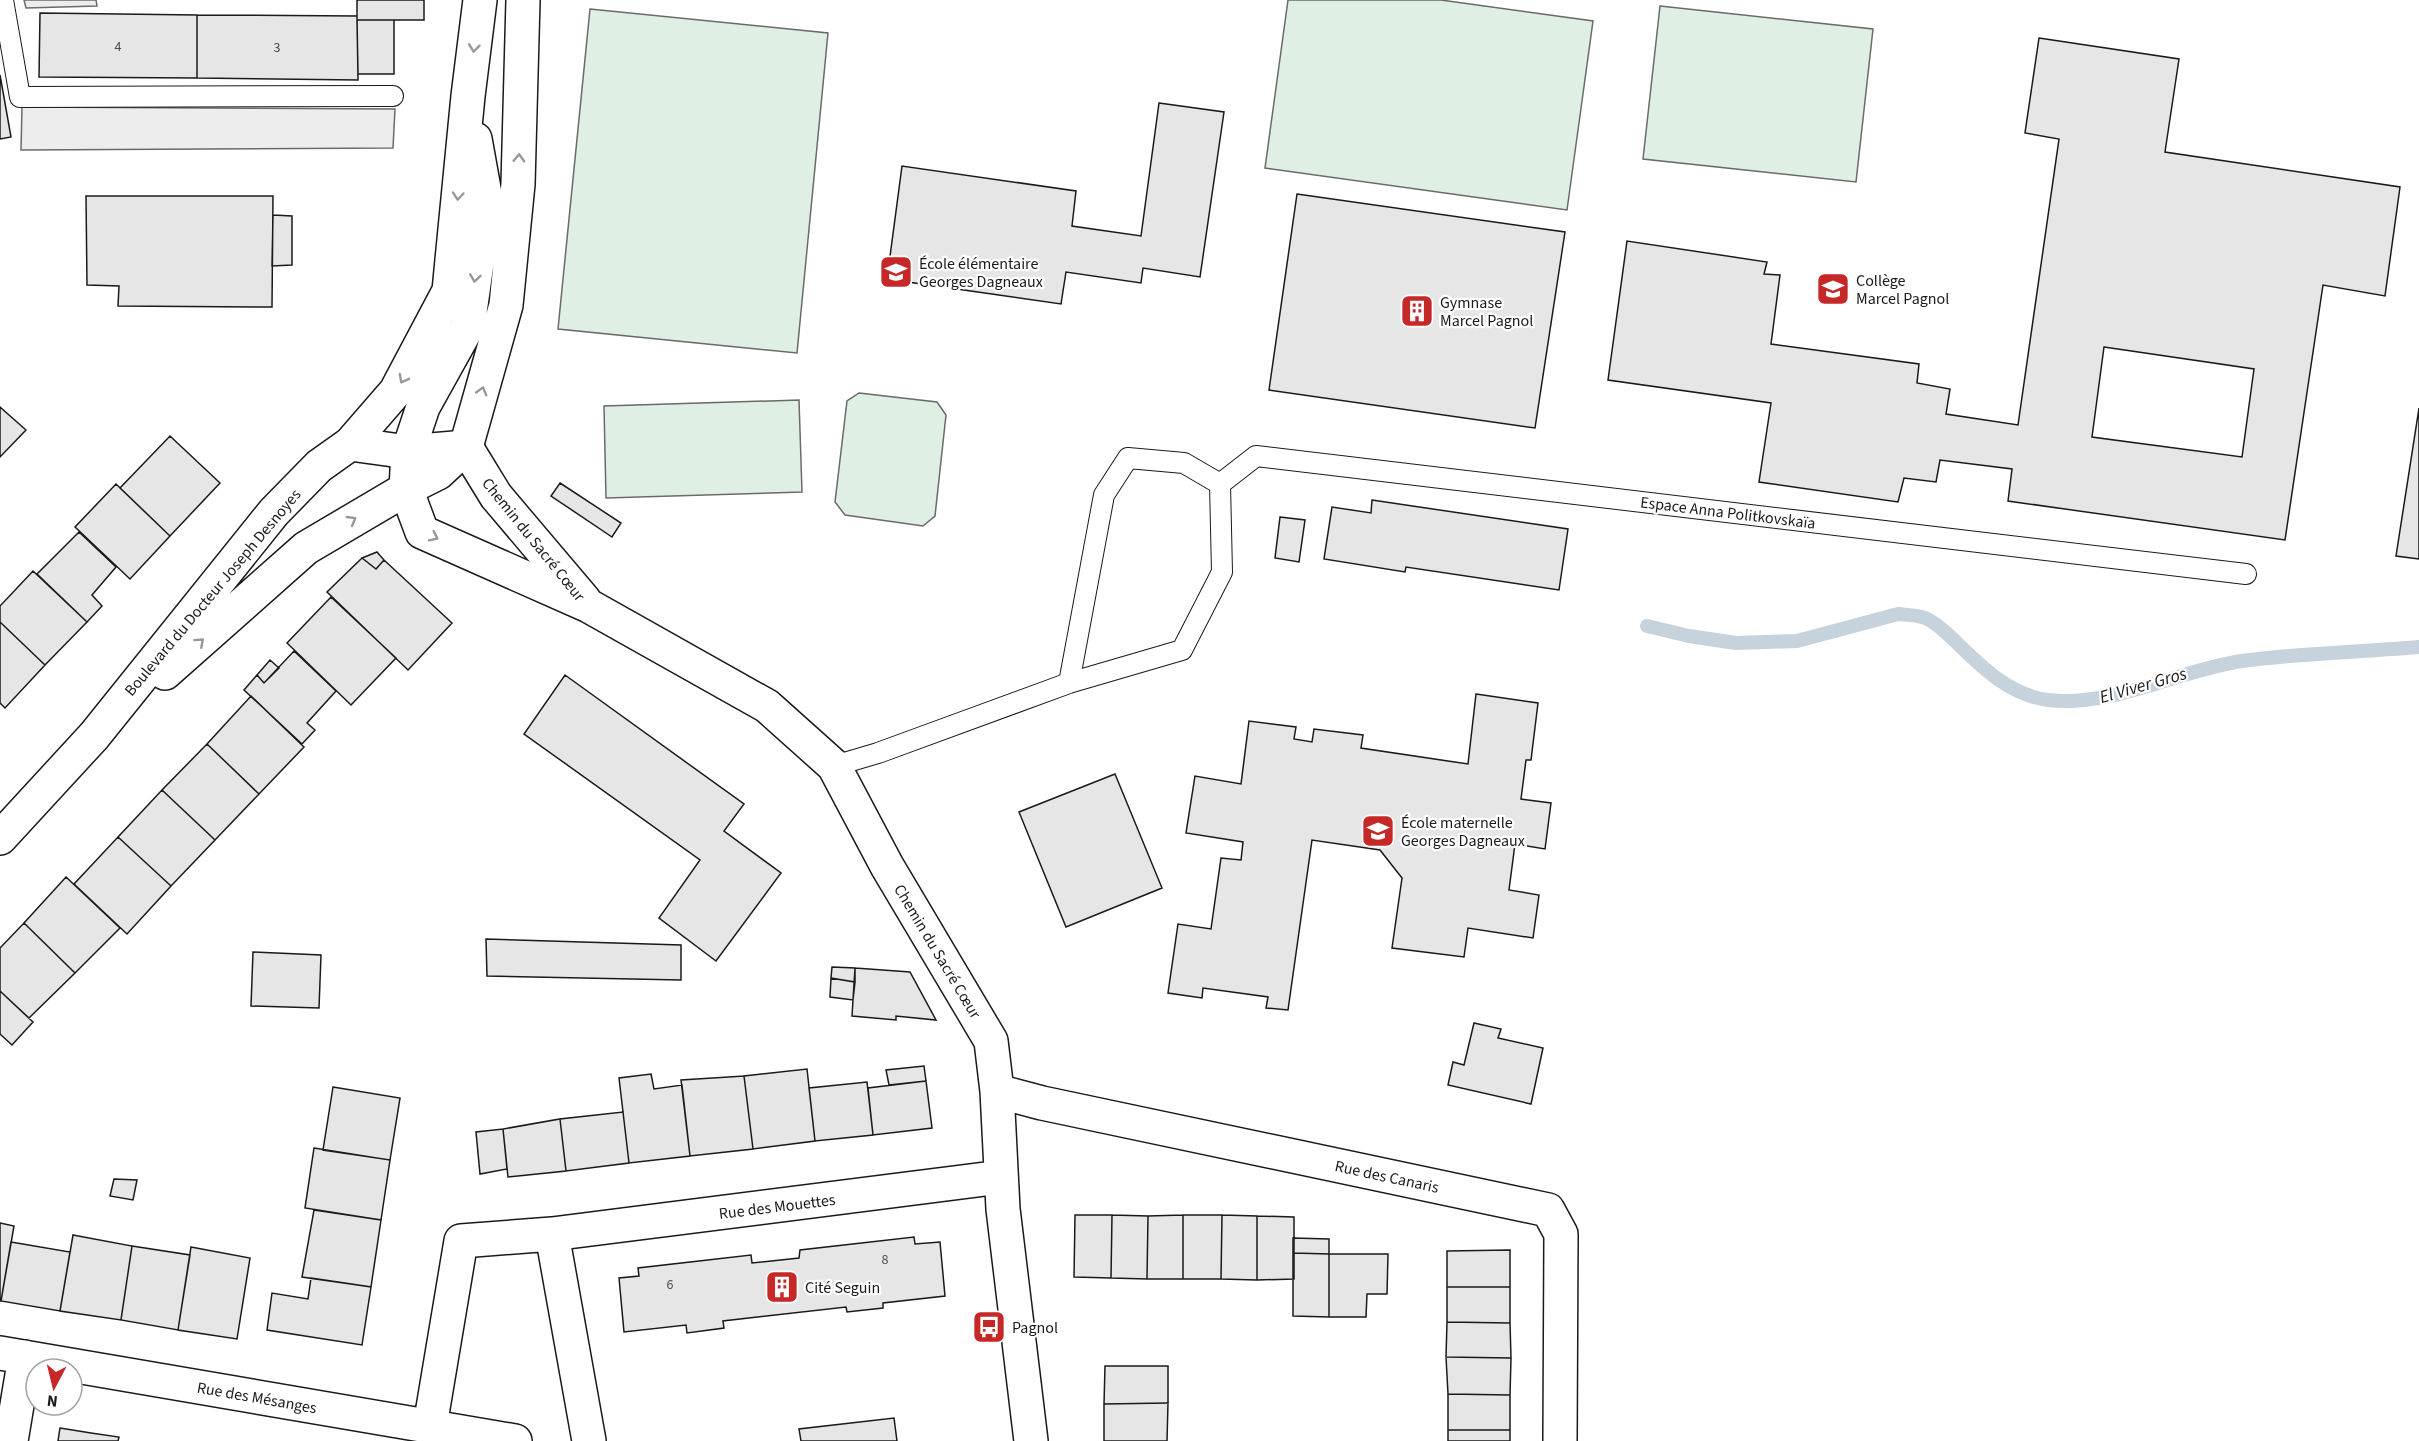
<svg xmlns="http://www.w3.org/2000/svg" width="2419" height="1441" viewBox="0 0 2419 1441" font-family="'Source Sans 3',sans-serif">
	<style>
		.green { fill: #e0efe3; stroke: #6a6a6a; stroke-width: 1.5 }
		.parking { fill: #ededed; stroke: #6a6a6a; stroke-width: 1.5 }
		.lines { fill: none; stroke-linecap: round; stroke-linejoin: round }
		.stream { stroke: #c6d2dc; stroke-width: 14 }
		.building { fill: #e6e6e6; stroke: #1a1a1a; stroke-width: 1.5; fill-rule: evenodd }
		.service-casing { stroke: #1a1a1a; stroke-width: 22 }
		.minor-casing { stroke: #1a1a1a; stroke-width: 36 }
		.secondary-casing { stroke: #1a1a1a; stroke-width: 36 }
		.service { stroke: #fff; stroke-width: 20 }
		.minor { stroke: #fff; stroke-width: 33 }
		.secondary { stroke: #fff; stroke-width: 33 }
		.oneway { stroke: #989898 }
		.labels { text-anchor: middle; stroke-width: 4.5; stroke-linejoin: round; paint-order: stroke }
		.number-label { font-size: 14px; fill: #4d4d4d }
		.poi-label { font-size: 16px; fill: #1a1a1a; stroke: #fff; text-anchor: start }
		.street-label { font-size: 16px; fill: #1a1a1a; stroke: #fff }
		.water-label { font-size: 18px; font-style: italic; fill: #1a1a1a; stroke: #fff }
	</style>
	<rect width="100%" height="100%" fill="#fff"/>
	<!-- green -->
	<path class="green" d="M 1288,0 L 1441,0 L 1593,21 L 1567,210 L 1265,168 Z
		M 1660,6 L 1873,29 L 1856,182 L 1643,159 Z
		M 590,9 L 828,33 L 797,353 L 558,329 Z
		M 859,393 L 937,402 L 946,415 L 935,516 L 923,526 L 845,515 L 835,502 L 847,401 Z
		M 799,400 L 802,492 L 606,498 L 604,406 Z"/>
	<!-- parking -->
	<path class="parking" d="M 24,0 L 96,0 L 97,6 L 26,8 Z
		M 22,107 L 395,109 L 393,148 L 21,150 Z"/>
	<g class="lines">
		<!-- stream -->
		<path class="stream" d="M 1647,626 L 1689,636 L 1736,643 L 1797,641 L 1898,614 C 1907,615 1917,615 1925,618 C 1936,622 1945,632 1954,640 C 1981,666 2008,695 2048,700 C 2111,708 2179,670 2242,661 C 2301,653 2360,652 2419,647"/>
	</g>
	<!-- building -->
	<path class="building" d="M 357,0 L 424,0 L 424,20 L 357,20 Z
		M 40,13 L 197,15 L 197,78 L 39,77 Z
		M 197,15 L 357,16 L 358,80 L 197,78 Z
		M 357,20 L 394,20 L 394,74 L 358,74 Z
		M 2039,38 L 2179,59 L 2165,152 L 2400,187 L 2385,296 L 2323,285 L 2285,540 L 2008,501 L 2012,469 L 1940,460 L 1936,482 L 1904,478 L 1898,502 L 1759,482 L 1771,403 L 1608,380 L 1627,241 L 1767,262 L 1764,274 L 1780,275 L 1771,344 L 1919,364 L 1917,383 L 1950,389 L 1946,414 L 2018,425 L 2059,139 L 2025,133 ZM 2104,347 L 2254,369 L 2242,457 L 2092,437 Z
		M 0,75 L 11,137 L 0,139 Z
		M 1159,103 L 1224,112 L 1200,277 L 1143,268 L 1141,283 L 1066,272 L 1061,304 L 887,279 L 902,166 L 1076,191 L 1072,226 L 1141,236 Z
		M 1297,194 L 1565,232 L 1535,428 L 1269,390 Z
		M 86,196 L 273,196 L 272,307 L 118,306 L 119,286 L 87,285 Z
		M 273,215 L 292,216 L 292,265 L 272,266 Z
		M 0,407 L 26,430 L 0,457 Z
		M 2419,408 L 2419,559 L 2396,556 Z
		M 170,436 L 220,483 L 170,536 L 120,488 Z
		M 560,483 L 621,523 L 612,537 L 551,496 Z
		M 116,484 L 170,536 L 130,579 L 75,527 Z
		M 1372,500 L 1568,529 L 1559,590 L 1406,567 L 1405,572 L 1324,559 L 1332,507 L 1371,513 Z
		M 1280,517 L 1305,520 L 1299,562 L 1275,558 Z
		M 79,532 L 116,567 L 92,595 L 102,606 L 87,622 L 37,574 Z
		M 377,552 L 384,560 L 376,569 L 362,558 Z
		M 362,558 L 376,569 L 384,560 L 452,623 L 408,670 L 327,592 Z
		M 33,571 L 87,622 L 45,665 L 0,622 L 0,606 Z
		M 331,597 L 396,658 L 351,705 L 287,643 Z
		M 0,622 L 45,665 L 5,708 L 0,703 Z
		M 294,651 L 336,691 L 307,723 L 315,730 L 302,744 L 244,690 L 257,675 L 264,683 Z
		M 270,660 L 279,668 L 264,683 L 257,675 Z
		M 565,675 L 744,804 L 724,831 L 781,873 L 716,961 L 659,918 L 700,860 L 524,734 Z
		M 1476,694 L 1538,703 L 1531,760 L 1526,760 L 1521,799 L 1551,803 L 1545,849 L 1515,844 L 1509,890 L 1539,895 L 1533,938 L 1468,928 L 1464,957 L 1392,948 L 1402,878 L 1380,850 L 1312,840 L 1288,1010 L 1266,1008 L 1268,997 L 1203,988 L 1202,998 L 1168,993 L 1178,924 L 1211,929 L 1221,858 L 1241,860 L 1243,842 L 1186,833 L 1195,776 L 1241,784 L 1249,721 L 1296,727 L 1294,739 L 1312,742 L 1314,729 L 1363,735 L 1361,748 L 1468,764 Z
		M 251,696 L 304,747 L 259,794 L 207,744 Z
		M 207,744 L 259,794 L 215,840 L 162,790 Z
		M 1115,774 L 1162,888 L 1066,927 L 1019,812 Z
		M 162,790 L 215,840 L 171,886 L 118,837 Z
		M 118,837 L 171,886 L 127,934 L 74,884 Z
		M 66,877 L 120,928 L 75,973 L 24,923 Z
		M 24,923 L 75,973 L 29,1018 L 0,991 L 0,948 Z
		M 486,939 L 681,945 L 681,980 L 487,976 Z
		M 253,952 L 321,955 L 319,1008 L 251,1006 Z
		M 832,967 L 855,968 L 855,982 L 831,978 Z
		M 855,968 L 910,972 L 936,1020 L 896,1016 L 896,1020 L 852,1016 Z
		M 831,978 L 855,982 L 853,1000 L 830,997 Z
		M 0,991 L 33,1022 L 12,1045 L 0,1034 Z
		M 1474,1023 L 1501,1029 L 1498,1038 L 1543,1048 L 1531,1104 L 1448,1085 L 1453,1062 L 1464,1065 Z
		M 924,1066 L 926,1081 L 889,1085 L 886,1070 Z
		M 807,1069 L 815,1141 L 753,1149 L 744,1076 Z
		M 651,1074 L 654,1089 L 682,1085 L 690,1156 L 629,1163 L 619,1078 Z
		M 744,1076 L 753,1149 L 690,1156 L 681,1080 Z
		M 926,1081 L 932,1128 L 873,1135 L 868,1088 Z
		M 867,1082 L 873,1135 L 815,1141 L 809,1088 Z
		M 333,1087 L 400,1098 L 390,1160 L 323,1150 Z
		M 623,1112 L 629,1163 L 566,1171 L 560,1119 Z
		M 560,1119 L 566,1171 L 508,1177 L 503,1129 Z
		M 503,1129 L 507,1169 L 480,1174 L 476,1132 Z
		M 314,1148 L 390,1160 L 381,1220 L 305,1208 Z
		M 114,1179 L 137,1180 L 133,1200 L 110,1196 Z
		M 314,1210 L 381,1220 L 371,1287 L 302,1277 Z
		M 1075,1215 L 1112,1215 L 1111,1278 L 1074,1277 Z
		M 1112,1215 L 1148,1216 L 1147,1279 L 1111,1278 Z
		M 1183,1215 L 1183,1279 L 1147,1279 L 1148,1216 Z
		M 1183,1215 L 1222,1215 L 1221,1279 L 1183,1279 Z
		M 1222,1215 L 1257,1216 L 1257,1280 L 1221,1279 Z
		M 1257,1216 L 1294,1217 L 1294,1279 L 1257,1280 Z
		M 0,1223 L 14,1226 L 1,1301 L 0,1301 Z
		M 73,1235 L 132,1246 L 121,1320 L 60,1311 Z
		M 914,1237 L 915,1244 L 940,1242 L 945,1296 L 883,1303 L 883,1308 L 847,1312 L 846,1307 L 723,1321 L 724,1328 L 687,1333 L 686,1325 L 624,1332 L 619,1278 L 639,1276 L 638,1268 L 751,1255 L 752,1263 L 799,1258 L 800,1250 Z
		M 1293,1238 L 1329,1239 L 1329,1254 L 1293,1253 Z
		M 11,1242 L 70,1252 L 60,1311 L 1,1301 Z
		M 132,1246 L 190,1255 L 178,1330 L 121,1320 Z
		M 191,1247 L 250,1258 L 237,1339 L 178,1330 Z
		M 1510,1250 L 1510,1287 L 1447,1287 L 1447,1251 Z
		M 1293,1253 L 1329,1254 L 1329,1317 L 1293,1316 Z
		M 1329,1254 L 1388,1254 L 1387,1294 L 1367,1294 L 1366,1317 L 1329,1317 Z
		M 311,1278 L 371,1287 L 362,1345 L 267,1330 L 272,1293 L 308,1299 Z
		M 1447,1287 L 1510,1287 L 1510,1323 L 1447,1322 Z
		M 1447,1322 L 1510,1323 L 1511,1358 L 1446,1357 Z
		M 1446,1357 L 1511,1358 L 1510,1395 L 1448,1394 Z
		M 1105,1366 L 1168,1366 L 1168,1403 L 1104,1404 Z
		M 1448,1394 L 1510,1395 L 1510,1430 L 1448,1430 Z
		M 1168,1403 L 1167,1441 L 1104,1441 L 1104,1404 Z
		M 894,1418 L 897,1441 L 801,1441 L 799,1429 Z
		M 60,1428 L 91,1433 L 119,1437 L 118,1441 L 58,1441 Z
		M 1448,1430 L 1510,1430 L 1510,1441 L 1448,1441 Z"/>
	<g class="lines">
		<!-- service casing -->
		<g class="service-casing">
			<path id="service" d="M 3,0 L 20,97 L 393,96
				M 1220,484 L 1256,456 L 2246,574
				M 834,766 L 878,753 L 1069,683 L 1182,650 L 1222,572 L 1220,484 L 1184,463 L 1128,458 L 1104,495 L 1069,683"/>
		</g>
		<!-- minor casing -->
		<g class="minor-casing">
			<path id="minor" d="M 350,444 L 408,452 L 466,447 L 496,496 L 584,600
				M 406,489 L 422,532 L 589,606 L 767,706 L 834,766 L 887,866 L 991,1041 L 997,1091 L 1003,1209 L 1031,1441
				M 997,1091 L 1042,1103 L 1548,1210 L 1561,1234 L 1560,1441
				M 552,1234 L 589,1441
				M 0,1353 L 515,1441
				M 430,1426 L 461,1241 L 552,1234 L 1001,1177
				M 11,1441 L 25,1357"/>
		</g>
		<!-- secondary casing -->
		<g class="secondary-casing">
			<path id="secondary" d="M 406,489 L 408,452 L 423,407 L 468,326 L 486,200 L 475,139
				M 165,673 L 306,548 L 406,489 L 438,473 L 466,447 L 506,305 L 518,184 L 523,0
				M 0,838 L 94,736 L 274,512 L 319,466 L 350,444 L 396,391 L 449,291 L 468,96 L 480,0"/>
		</g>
		<!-- service -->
		<use href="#service" class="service"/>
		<!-- minor -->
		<use href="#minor" class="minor"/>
		<!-- secondary -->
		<use href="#secondary" class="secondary"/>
	</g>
	<!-- one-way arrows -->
	<defs><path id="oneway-chevron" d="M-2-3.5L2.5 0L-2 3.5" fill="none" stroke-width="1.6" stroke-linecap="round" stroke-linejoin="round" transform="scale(1.5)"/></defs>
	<g class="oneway">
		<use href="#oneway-chevron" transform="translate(474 48) rotate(97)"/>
		<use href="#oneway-chevron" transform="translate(519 158) rotate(-88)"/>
		<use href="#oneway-chevron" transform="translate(458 196) rotate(95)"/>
		<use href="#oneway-chevron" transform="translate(475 278) rotate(98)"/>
		<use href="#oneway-chevron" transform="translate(403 379) rotate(118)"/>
		<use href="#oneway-chevron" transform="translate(482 391) rotate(-74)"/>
		<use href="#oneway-chevron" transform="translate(352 520) rotate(-30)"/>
		<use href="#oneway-chevron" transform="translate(434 537) rotate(26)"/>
		<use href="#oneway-chevron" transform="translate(200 642) rotate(-42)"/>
	</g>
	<!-- icons -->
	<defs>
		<g id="school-square" transform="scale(1.725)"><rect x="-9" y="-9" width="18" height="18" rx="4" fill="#c62828" stroke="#fff"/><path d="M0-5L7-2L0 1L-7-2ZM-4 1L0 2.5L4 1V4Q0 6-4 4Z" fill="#fff"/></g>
		<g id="building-square" transform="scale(1.725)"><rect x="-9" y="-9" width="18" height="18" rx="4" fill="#c62828" stroke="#fff"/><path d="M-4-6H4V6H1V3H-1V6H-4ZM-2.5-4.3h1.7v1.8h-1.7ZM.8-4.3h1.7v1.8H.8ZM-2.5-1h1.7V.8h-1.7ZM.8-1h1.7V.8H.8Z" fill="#fff"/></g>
		<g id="bus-square" transform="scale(1.725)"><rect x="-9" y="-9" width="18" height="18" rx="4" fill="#c62828" stroke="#fff"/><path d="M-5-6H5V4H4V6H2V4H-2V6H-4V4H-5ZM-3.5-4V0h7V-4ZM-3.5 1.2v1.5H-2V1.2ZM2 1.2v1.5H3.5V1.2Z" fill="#fff"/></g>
	</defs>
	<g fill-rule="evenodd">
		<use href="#school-square" x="896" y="272"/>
		<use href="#school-square" x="1833" y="289"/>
		<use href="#building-square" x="1417" y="311"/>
		<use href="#school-square" x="1378" y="831"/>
		<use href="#building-square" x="782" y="1287"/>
		<use href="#bus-square" x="989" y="1327"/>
	</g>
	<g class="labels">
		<!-- number labels -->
		<g class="number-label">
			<text x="118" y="51">4</text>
			<text x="277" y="52">3</text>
			<text x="885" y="1264">8</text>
			<text x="670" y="1289">6</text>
		</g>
		<!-- poi labels -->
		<g class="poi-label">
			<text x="919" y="269">École élémentaire<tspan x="919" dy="18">Georges Dagneaux</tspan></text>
			<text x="1856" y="286">Collège<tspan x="1856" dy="18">Marcel Pagnol</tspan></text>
			<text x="1440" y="308">Gymnase<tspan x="1440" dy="18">Marcel Pagnol</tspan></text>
			<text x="1401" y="828">École maternelle<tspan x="1401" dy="18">Georges Dagneaux</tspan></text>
			<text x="805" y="1293">Cité Seguin</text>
			<text x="1012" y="1333">Pagnol</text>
		</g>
		<!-- street labels -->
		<g class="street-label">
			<text transform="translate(1728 512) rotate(7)" y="6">Espace Anna Politkovskaïa</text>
			<text transform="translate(534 539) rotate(51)" y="6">Chemin du Sacré Cœur</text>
			<text transform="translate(212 592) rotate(-50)" y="6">Boulevard du Docteur Joseph Desnoyes</text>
			<text transform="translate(938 951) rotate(59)" y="6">Chemin du Sacré Cœur</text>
			<text transform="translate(1387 1176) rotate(12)" y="6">Rue des Canaris</text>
			<text transform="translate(777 1206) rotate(-7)" y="6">Rue des Mouettes</text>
			<text transform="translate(257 1397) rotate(10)" y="6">Rue des Mésanges</text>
		</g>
		<!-- water labels -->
		<g class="water-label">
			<text transform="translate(2143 685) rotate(-16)" y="6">El Viver Gros</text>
		</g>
	</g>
	<!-- north arrow -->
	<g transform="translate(54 1387) rotate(187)"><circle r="28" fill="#ffffff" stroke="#a3a3a3" stroke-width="1.5"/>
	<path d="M0-4.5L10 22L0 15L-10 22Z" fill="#c62828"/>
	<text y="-9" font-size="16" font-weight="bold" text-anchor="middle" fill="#1a1a1a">N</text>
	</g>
</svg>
